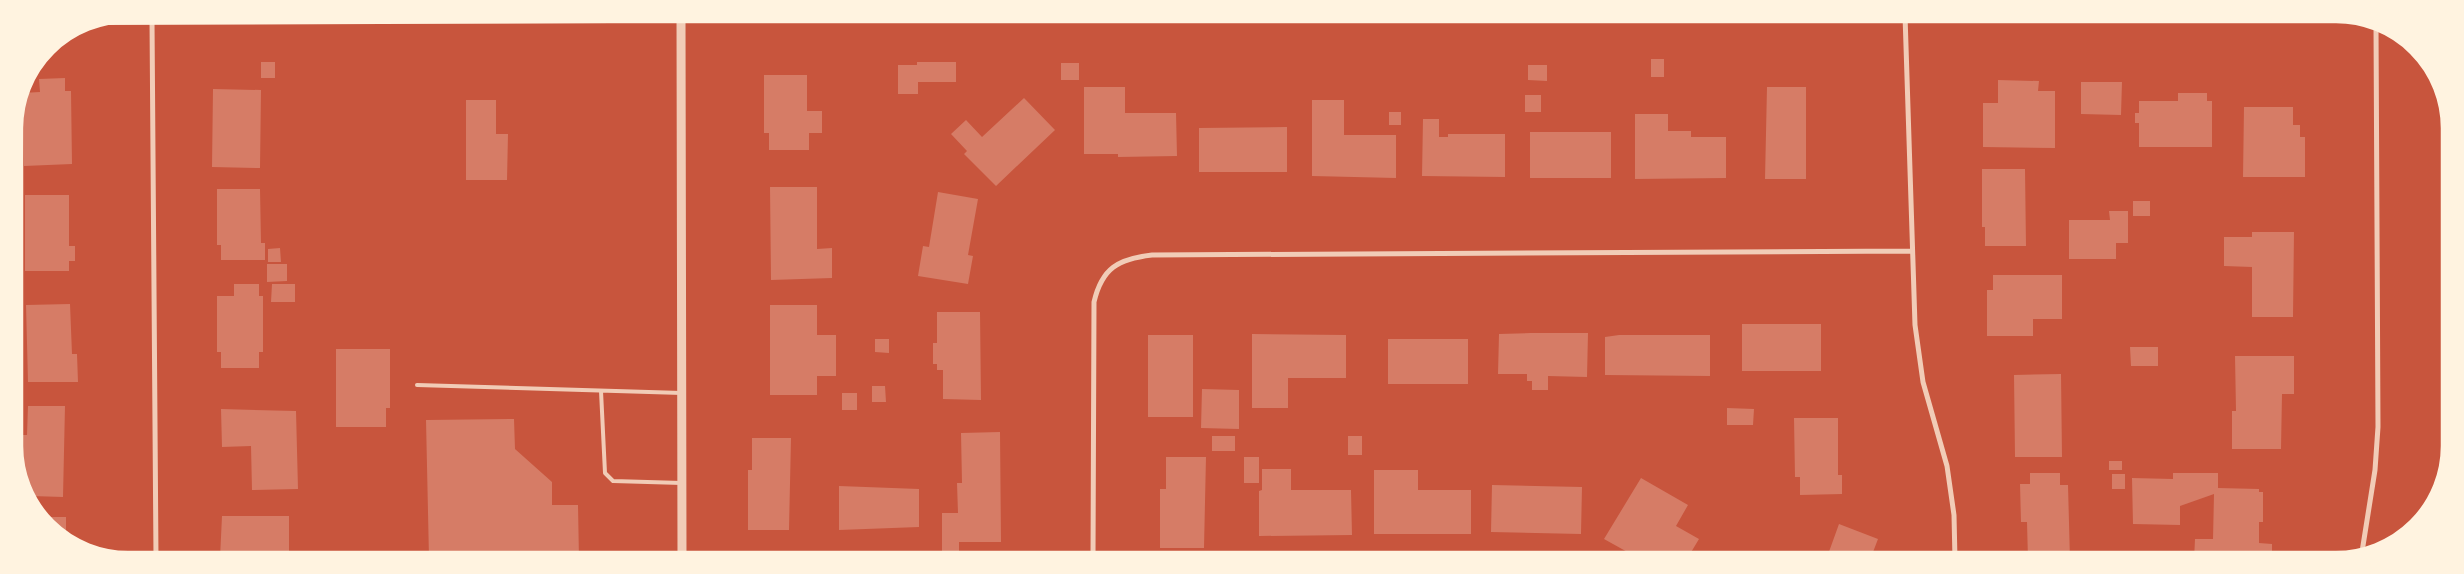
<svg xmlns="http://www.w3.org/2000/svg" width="2464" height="574" viewBox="0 0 2464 574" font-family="'Titillium Web',sans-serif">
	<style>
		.building { fill: #d67c66 }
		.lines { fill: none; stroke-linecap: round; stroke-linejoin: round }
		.service { stroke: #f1ccb7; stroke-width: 4 }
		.minor { stroke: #f1ccb7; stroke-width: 5 }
		.tertiary { stroke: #f1ccb7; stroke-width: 9 }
		.secondary { stroke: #fff3e0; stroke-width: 10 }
		.rim { fill: none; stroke: #fff3e0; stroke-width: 2.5 }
	</style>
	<rect width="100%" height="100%" fill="#c8553d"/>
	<!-- building -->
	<path class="building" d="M 1651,59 L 1664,59 L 1664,77 L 1651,77 Z
		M 261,62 L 275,62 L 275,78 L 261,78 Z
		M 917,62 L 956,62 L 956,82 L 918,82 L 918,94 L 898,94 L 898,65 L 917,65 Z
		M 1061,63 L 1079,63 L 1079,80 L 1061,80 Z
		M 1528,65 L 1547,65 L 1547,81 L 1528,80 Z
		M 764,75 L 807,75 L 807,111 L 822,111 L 822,133 L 809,133 L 809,150 L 769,150 L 769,133 L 764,133 Z
		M 65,78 L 65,91 L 71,91 L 72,164 L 24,166 L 23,105 L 18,105 L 22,93 L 40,92 L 39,79 Z
		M 1998,80 L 2039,81 L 2038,91 L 2055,91 L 2055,148 L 1983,147 L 1983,103 L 1998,103 Z
		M 2081,82 L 2122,82 L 2121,115 L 2081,114 Z
		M 1084,87 L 1125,87 L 1125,113 L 1176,113 L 1177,156 L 1118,157 L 1118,154 L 1084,154 Z
		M 1767,87 L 1806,87 L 1806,179 L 1765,179 Z
		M 213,89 L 261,90 L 260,168 L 212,167 Z
		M 2178,93 L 2207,93 L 2207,101 L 2212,101 L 2212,147 L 2139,147 L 2139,123 L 2135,123 L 2135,113 L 2139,113 L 2139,101 L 2178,101 Z
		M 1525,95 L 1541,95 L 1541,112 L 1525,112 Z
		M 1024,98 L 1055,130 L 996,186 L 964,154 L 967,151 L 951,134 L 966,120 L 982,137 Z
		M 466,100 L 496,100 L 496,134 L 508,134 L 507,180 L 466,180 Z
		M 1312,100 L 1344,100 L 1344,135 L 1396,135 L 1396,178 L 1312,176 Z
		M 2244,107 L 2293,107 L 2293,125 L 2300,125 L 2300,137 L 2305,137 L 2305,177 L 2243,177 Z
		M 1389,112 L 1401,112 L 1401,125 L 1389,125 Z
		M 1635,114 L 1668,114 L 1668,131 L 1691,131 L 1691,137 L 1726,137 L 1726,178 L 1635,179 Z
		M 1423,119 L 1439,119 L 1439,137 L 1448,137 L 1448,134 L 1505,134 L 1505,177 L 1422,176 Z
		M 1287,127 L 1287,172 L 1199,172 L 1199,128 Z
		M 1530,132 L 1611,132 L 1611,178 L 1530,178 Z
		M 1982,169 L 2025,169 L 2026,246 L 1985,246 L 1985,227 L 1982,227 Z
		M 770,187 L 817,187 L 817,249 L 832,248 L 832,278 L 771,280 Z
		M 217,189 L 260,189 L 261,243 L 265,243 L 265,260 L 221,260 L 221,245 L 217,245 Z
		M 938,192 L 978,199 L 968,255 L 973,256 L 968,284 L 918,276 L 923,246 L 929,247 Z
		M 25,195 L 69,195 L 69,246 L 75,246 L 75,261 L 69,261 L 69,271 L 25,271 Z
		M 2133,201 L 2150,201 L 2150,216 L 2133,216 Z
		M 2109,211 L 2128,211 L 2128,243 L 2116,243 L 2116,259 L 2069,259 L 2069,220 L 2110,220 Z
		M 2252,232 L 2294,232 L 2293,317 L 2252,317 L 2252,267 L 2224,266 L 2224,237 L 2252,237 Z
		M 280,248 L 281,262 L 268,262 L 268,249 Z
		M 267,264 L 287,264 L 287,281 L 267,282 Z
		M 1993,275 L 2062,275 L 2062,319 L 2033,319 L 2033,336 L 1987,336 L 1987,290 L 1993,290 Z
		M 234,284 L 259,284 L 259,296 L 263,296 L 263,352 L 259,352 L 259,368 L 221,368 L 221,352 L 217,352 L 217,296 L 234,296 Z
		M 272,284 L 295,284 L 295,302 L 271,302 Z
		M 70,304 L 72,354 L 77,354 L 78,382 L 28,382 L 26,305 Z
		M 770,305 L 817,305 L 817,335 L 836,335 L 836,376 L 817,376 L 817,395 L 770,395 Z
		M 937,312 L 980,312 L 981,400 L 943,399 L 943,370 L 937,370 L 937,364 L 933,364 L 933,343 L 937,343 Z
		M 1742,324 L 1821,324 L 1821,371 L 1742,371 Z
		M 1531,333 L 1588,333 L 1587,377 L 1548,376 L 1548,390 L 1532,390 L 1532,381 L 1527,381 L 1527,374 L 1498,374 L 1499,334 Z
		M 1252,334 L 1346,335 L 1346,378 L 1288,378 L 1288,408 L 1252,408 Z
		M 1148,335 L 1193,335 L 1193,417 L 1148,417 Z
		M 1619,335 L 1710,335 L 1710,376 L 1605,375 L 1605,337 Z
		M 875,339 L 889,339 L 889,353 L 875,352 Z
		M 1388,339 L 1468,339 L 1468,384 L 1388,384 Z
		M 2130,347 L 2158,347 L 2158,366 L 2131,366 Z
		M 336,349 L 390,349 L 390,408 L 386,408 L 386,427 L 336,427 Z
		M 2235,356 L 2294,356 L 2294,394 L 2282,394 L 2281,449 L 2232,449 L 2232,411 L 2236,411 Z
		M 2061,374 L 2062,457 L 2015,457 L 2014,375 Z
		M 872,386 L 885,386 L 886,402 L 872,402 Z
		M 1202,389 L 1239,390 L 1239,429 L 1201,428 Z
		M 842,393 L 857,393 L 857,410 L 842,410 Z
		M 28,406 L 65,406 L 63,497 L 31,496 L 17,471 L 18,435 L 27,435 Z
		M 1727,408 L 1754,409 L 1753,425 L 1727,425 Z
		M 221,409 L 296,411 L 298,489 L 252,490 L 251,446 L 222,447 Z
		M 1794,418 L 1838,418 L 1838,475 L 1842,475 L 1842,494 L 1800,495 L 1800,477 L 1795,477 Z
		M 514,419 L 515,449 L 552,482 L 552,505 L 578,505 L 579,559 L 429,558 L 426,420 Z
		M 1000,432 L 1001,542 L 959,542 L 959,551 L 942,551 L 942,513 L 958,513 L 957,483 L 962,483 L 961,433 Z
		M 1212,436 L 1235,436 L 1235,451 L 1212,451 Z
		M 1348,436 L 1362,436 L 1362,455 L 1348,455 Z
		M 752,438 L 791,438 L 789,530 L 748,530 L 748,470 L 752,470 Z
		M 1166,457 L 1206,457 L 1204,548 L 1160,548 L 1160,489 L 1166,489 Z
		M 1244,457 L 1259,457 L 1259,483 L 1244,483 Z
		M 2109,461 L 2122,461 L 2122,470 L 2109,470 Z
		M 1262,469 L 1291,469 L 1291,490 L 1351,490 L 1352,535 L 1259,536 L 1259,491 L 1262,490 Z
		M 1374,470 L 1418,470 L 1418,490 L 1471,490 L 1471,534 L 1374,534 Z
		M 2030,473 L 2060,473 L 2060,485 L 2068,485 L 2070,560 L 2028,560 L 2027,522 L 2021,522 L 2020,484 L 2030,484 Z
		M 2173,473 L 2218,473 L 2218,488 L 2259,489 L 2259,492 L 2263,492 L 2263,522 L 2259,522 L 2259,543 L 2272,544 L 2272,560 L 2194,560 L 2195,539 L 2213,539 L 2214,494 L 2180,506 L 2180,525 L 2133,524 L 2132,478 L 2173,479 Z
		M 2112,474 L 2125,474 L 2125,489 L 2112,489 Z
		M 1641,478 L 1688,505 L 1676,526 L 1699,539 L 1687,559 L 1640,559 L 1604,539 Z
		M 1492,485 L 1582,487 L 1581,534 L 1491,532 Z
		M 839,486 L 919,489 L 919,527 L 839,530 Z
		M 222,516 L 289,516 L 289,558 L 220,558 Z
		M 42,517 L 66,517 L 66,537 L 48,527 Z
		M 1839,524 L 1878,539 L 1870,560 L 1826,560 Z
		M 1736,552 L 1747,560 L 1731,559 Z"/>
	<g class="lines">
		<!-- service -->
		<path class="service" d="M 417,385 L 682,393
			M 601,391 L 605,473 L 613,481 L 682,483"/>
		<!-- minor -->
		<path class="minor" d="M 1905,15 L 1915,325 L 1923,382 L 1947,466 L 1954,515 L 1955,560
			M 152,20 L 156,558
			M 2362,552 L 2375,470 L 2378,427 L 2376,26
			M 1093,559 L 1094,302 C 1102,268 1118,259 1152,255 L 1911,251"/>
		<!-- tertiary -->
		<path class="tertiary" d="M 681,14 L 682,559"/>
		<!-- secondary -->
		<path class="secondary" d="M 96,20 L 612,18 L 618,14"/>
	</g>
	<!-- crop -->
	<path d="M0 0H2464V574H0ZM128 22H2336A106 106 0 0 1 2442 128V446A106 106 0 0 1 2336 552H128A106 106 0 0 1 22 446V128A106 106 0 0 1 128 22Z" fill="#fff3e0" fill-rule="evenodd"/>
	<path class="rim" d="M128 22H2336A106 106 0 0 1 2442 128V446A106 106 0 0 1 2336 552H128A106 106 0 0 1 22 446V128A106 106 0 0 1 128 22Z"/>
</svg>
